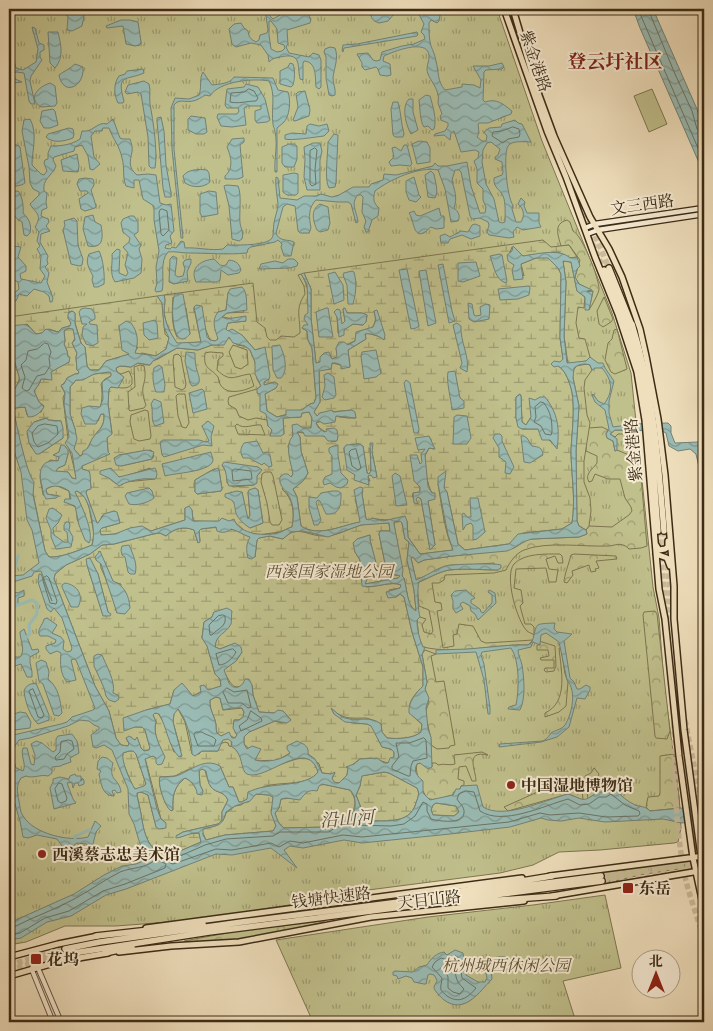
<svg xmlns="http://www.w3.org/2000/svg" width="713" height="1031" viewBox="0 0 713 1031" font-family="'IM FELL Double Pica','Noto Serif SC',serif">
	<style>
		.grass { fill: url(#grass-tufts); stroke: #7e7651 }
		.forest { fill: url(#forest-crowns); stroke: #7e7651 }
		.wetland { fill: url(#wetland-marsh); stroke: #7e7651; fill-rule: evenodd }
		.pitch { fill: #c0c08c; stroke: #7e7651 }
		.water { fill: url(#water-waves); stroke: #748275; fill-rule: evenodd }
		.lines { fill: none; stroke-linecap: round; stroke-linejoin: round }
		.shore { stroke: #6b7466; stroke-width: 1 }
		.canal { stroke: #9abcb5; stroke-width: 3 }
		.trunk-tunnel { stroke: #cbbb9b; stroke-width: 5.5; stroke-dasharray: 5.5 3; stroke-linecap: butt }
		.tertiary-casing { stroke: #695940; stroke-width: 6 }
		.secondary-casing { stroke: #3c2c16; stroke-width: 7 }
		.primary-casing { stroke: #3c2c16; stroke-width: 8 }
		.trunk-casing { stroke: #3c2c16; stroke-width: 8 }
		.tertiary { stroke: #f5ead3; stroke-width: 4 }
		.secondary { stroke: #f5ead3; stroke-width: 4.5 }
		.primary { stroke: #efdfbc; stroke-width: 5 }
		.trunk { stroke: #efdfbc; stroke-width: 5.5 }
		.poi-dot { fill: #8f2418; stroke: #f5ead3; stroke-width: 2 }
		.labels { text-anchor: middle; stroke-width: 4; stroke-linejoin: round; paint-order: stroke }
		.street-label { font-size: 16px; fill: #3c2c16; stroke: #f5ead3 }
		.park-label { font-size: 16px; font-style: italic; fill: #5d5134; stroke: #f5ead3 }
		.poi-label { font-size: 16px; font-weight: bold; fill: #3c2c16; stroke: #f5ead3; text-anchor: start }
		.water-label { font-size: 18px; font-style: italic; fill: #54503e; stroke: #f5ead3 }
		.quarter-label { font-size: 19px; font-weight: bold; fill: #7a1f14; stroke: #f5ead3 }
	</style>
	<defs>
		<pattern id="grass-tufts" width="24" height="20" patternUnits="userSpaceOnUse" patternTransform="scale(1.25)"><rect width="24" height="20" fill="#c0c08c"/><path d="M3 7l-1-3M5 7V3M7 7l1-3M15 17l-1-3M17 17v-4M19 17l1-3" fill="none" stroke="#9d9c71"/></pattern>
		<pattern id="forest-crowns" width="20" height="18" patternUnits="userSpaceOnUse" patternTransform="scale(1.25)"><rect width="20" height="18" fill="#c0c08c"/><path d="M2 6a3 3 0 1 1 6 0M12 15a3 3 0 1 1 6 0" fill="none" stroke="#9d9c71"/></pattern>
		<pattern id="wetland-marsh" width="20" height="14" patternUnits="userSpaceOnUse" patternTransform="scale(1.25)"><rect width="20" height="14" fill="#c0c08c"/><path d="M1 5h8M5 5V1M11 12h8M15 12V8" fill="none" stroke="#9d9c71"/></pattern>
		<pattern id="water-waves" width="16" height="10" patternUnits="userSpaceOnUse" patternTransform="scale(1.25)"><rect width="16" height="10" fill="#9abcb5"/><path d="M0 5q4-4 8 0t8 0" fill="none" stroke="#7f9992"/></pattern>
	</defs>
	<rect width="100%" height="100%" fill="#efdfbc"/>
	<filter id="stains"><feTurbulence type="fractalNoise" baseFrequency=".004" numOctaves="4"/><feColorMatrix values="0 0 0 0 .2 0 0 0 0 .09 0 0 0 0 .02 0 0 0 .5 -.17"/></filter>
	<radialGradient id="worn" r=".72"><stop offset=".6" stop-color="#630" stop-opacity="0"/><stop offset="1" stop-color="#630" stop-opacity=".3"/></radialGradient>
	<!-- grass -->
	<path class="grass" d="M 9,9 L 497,9 L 542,141 L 612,313 L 631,373 L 653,587 L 659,618 L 664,684 L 679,796 L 681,828 L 678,842 L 674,843 L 600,850 L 559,852 L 533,865 L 500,873 L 345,893 L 295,904 L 195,920 L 116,926 L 65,926 L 26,942 L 9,945 Z
		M 681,862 L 685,864 L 685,868 L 640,875 L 603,884 L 601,872 Z
		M 605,895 L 621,968 L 563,981 L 576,1022 L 313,1022 L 276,940 L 428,917 L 533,905 Z"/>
	<!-- forest -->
	<path class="forest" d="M 567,220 L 570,222 L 573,231 C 582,235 599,278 599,289 C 599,293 592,305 589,310 L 593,291 L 587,292 L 587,291 L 591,290 L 579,284 L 575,277 L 580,260 L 569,245 L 561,246 C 558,235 553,224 567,220 Z
		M 604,297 L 613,319 L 611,322 L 603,327 L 599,324 L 597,311 Z
		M 617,329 L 627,369 L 615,374 L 611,372 L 605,360 L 608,343 L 612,339 L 614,330 Z
		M 602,427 L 608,430 L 606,434 L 607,438 L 613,441 L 615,451 L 617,450 L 629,455 L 635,453 L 636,450 L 635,434 L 618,434 L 615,437 L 610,434 L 615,430 L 637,430 L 647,546 L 641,548 L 629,549 C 627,547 626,546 623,545 C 617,543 614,546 608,546 C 584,547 546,541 524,550 C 515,554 510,562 506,570 L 494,573 L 445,575 L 444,580 L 439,583 L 432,583 L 435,602 L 441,603 L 442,610 L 437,611 L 443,648 L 454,646 L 453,635 L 457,634 L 459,624 L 473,626 L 481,641 L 486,643 L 533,640 L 528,645 C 493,644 458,655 423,647 L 419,638 L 417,620 L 420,617 L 426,619 L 422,625 L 424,632 L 431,634 L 433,631 L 429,610 L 419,606 L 417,586 L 419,582 C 429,578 438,572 449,570 C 465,568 482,570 498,570 L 494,563 L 467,565 L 451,565 L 416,580 L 411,558 L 413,557 L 418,563 L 424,560 L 453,556 L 514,548 L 526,540 L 532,539 L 579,537 L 587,534 L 586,530 L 589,526 L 612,527 L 629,515 L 632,511 L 631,507 L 625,498 L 620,479 L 608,479 L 595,474 L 592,481 L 589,482 C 584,474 593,469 597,463 L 597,456 L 586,451 L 587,431 L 588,428 Z
		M 560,554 L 562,556 L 563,563 L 558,563 L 555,556 L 546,559 L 549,569 L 558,570 L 556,582 L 549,582 L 546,568 L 516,569 L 514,588 L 521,590 L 523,603 L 520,606 L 525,624 L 531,624 L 534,627 L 534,635 C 533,634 528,632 527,631 C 517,621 504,576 514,564 C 524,553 546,554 560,554 Z
		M 574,554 L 616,556 L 617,559 L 596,561 L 599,568 L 595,569 L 596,571 L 591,572 L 589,565 L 572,571 L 573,575 L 567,583 L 564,582 C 564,576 569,563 571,555 Z
		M 655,611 L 657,614 L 670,731 L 667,739 L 656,738 L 655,736 L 643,615 L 644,612 Z
		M 539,641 L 555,646 L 556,666 L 554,671 L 546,672 L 544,670 L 545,668 L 554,668 L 554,660 L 541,660 L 540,658 L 549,656 L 548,650 L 537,650 L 537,645 L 540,645 Z
		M 559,648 L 561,648 L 565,674 L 568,682 L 566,706 L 559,712 L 545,717 L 545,713 C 569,702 561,670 559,648 Z
		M 425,650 L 436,654 L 431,656 L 436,682 L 444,681 L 455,745 L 450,746 L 449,748 L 437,749 L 431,745 C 432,731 421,716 429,703 L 425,689 L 427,682 L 422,654 Z
		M 482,752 L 488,755 C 464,750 476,770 476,781 L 472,781 L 466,766 L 459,767 L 458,779 L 464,781 L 464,785 L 461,786 L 460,789 L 454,792 L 453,795 C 446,796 437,801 430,799 C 423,798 414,770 417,764 L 420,763 L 432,767 L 432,763 L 436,763 L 438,765 C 444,763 450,766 455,764 L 454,755 Z
		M 674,754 L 680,808 L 650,811 L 646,807 L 648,797 L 659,796 L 660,793 L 660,756 Z
		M 594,768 L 599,774 L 594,788 L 597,792 L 588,799 L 585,776 L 591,773 Z
		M 581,777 L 583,800 L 568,794 L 508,811 L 504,807 L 542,790 L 541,779 Z
		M 324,921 L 324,922 L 253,938 L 184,943 L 184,941 L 243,930 Z"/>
	<!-- wetland -->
	<path class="wetland" d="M 543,240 L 551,247 L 569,245 L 577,257 L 570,258 L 558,252 L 523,256 L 512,247 L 509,255 L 514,265 L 524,276 L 521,264 L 536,258 L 548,257 L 558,268 L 561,274 L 560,338 L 563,359 L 558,366 C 566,370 570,384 572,392 C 575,411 572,431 571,450 C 571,474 576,499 572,523 L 562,529 L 523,533 L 509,544 L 465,550 L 458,544 L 447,492 L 444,488 L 444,480 L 438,484 C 441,500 445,538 454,550 L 420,554 L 408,537 L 407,521 C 395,519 383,521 372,518 L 369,521 L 366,519 L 362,494 L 363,491 L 360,488 L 355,499 L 361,522 C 342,525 319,538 301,526 L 297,497 L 293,489 L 303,481 L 308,473 L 301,451 L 300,437 L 297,432 L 324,436 L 333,442 L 336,441 L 338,436 C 329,433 321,432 316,423 L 336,416 L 348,418 L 356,418 L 352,410 L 320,413 L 317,416 L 314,412 L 320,402 L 319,370 L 331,369 L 332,363 L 350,367 L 348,350 L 366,339 L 365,334 L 367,333 L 381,337 L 374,311 C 375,314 376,318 375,322 C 371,335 348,345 336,348 L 338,357 L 316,363 L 311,318 L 311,289 L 304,273 ZM 343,309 L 347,313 L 362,313 L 367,315 L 366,322 L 363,325 L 353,324 L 338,333 L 337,317 L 342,325 L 345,321 ZM 520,394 L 521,396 L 522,422 L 526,425 L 531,417 L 557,448 L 538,429 L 522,429 L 516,418 L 516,397 ZM 429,436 L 434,449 L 429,448 C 429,449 425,455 425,456 C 423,463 428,487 432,493 L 435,493 L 428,501 L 435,545 L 430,549 L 421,499 L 418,497 L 416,498 L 412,497 L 413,493 L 420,492 L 420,465 L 423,462 ZM 358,444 L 363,446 L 367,473 L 369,474 L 371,471 L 370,448 L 372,452 L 377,477 L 371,475 L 368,476 L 370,481 L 355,480 L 355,475 L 344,448 L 346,446 Z
		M 563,261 L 571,262 L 577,291 L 585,297 L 584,308 L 578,307 L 576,323 L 579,338 L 585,339 L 590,357 L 586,361 L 568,364 L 564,336 L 566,282 Z
		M 301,274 C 312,291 308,306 308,326 L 302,328 L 307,331 L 308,340 L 312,348 L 316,398 L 314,403 L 310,404 L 302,410 L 277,417 L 267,411 L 265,394 L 276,388 L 275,382 L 264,385 L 264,382 L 269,379 L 261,348 L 255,350 L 242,335 L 228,331 L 226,329 L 228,323 L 246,321 L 222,317 L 227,313 L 244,312 L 228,293 L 226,310 L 218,312 L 218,339 L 215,341 L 210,340 L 205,328 L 204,321 L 197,305 L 194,308 L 201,342 L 177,344 C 170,332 166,326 164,312 C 164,306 166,301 164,295 L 253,283 L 257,322 L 265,328 L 267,337 L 270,340 L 276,340 L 281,336 L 294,337 L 300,333 C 300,316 295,309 305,294 L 304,286 L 298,275 ZM 173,297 L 186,308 L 190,334 L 177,337 C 171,325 172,309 173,297 Z
		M 157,296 L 162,303 L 165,334 L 169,338 L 166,349 L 156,356 L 142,353 L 137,355 L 134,353 L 138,347 L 128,352 L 130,354 L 106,361 L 99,370 L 90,370 L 87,366 L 85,347 L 81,343 L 75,323 L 75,313 L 72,311 L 69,312 L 68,318 L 71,323 L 70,326 L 62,328 L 58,332 L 49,329 L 42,333 L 36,334 L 27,324 L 9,330 L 9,317 Z
		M 69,328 L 73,329 C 76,334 76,338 72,343 L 77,353 L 76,357 L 77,370 L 79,372 L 78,374 L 75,374 L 67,378 L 66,381 L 61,386 L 65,393 L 63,398 L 69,447 L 76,476 L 76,479 L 72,478 L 68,472 L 57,472 L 56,470 L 58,468 L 65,465 L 68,454 L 66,447 L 61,445 L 59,452 L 54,455 L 59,457 L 58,461 L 50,460 C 35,473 41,479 43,495 L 56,498 L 58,496 L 47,494 L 46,489 L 55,485 L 69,491 L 70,499 L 68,500 L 68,503 L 77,508 L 77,519 L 84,534 L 84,513 L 75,492 L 77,491 L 85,497 L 89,507 L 94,534 L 92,545 C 80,550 61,558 49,557 L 45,551 L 30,479 L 18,435 L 14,412 L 15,408 L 25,407 L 27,415 L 41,412 L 44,406 L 39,402 L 34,391 L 39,384 L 41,379 L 50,375 L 50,372 L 69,362 L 67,351 L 64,344 L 65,341 L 64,331 ZM 46,418 L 48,420 L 61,421 L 63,438 L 39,454 L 31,447 L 27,434 L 34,422 Z
		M 229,337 L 237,345 L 245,346 L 250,350 L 255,362 L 257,379 L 261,386 L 257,389 L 229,397 L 228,401 L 229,405 L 236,409 L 239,416 L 248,420 L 256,418 L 267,420 L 268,426 L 272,430 L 270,435 L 284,434 L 283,418 L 301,417 L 302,413 L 309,412 L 312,418 L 311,428 L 303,428 L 292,432 L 293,436 L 288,446 L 293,474 L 282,489 C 293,499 295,512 292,527 L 280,532 L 258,535 L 246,532 L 235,522 L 193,521 L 192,510 L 185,508 L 185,520 L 151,531 L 127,531 L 115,534 L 101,535 L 100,530 L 102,528 L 120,523 L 117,513 L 114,511 L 102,516 L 99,523 L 97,524 L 86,493 L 87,490 L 91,488 L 89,471 L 82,469 L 82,466 L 108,452 L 107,438 L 112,433 L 108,404 L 109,388 C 116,385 126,392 132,384 L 132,378 L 129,371 L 121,374 L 117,372 L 116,368 L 120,366 L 131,367 L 138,363 L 150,365 L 152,361 L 158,359 L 177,348 L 198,350 L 212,345 L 219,345 ZM 233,345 L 247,350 L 248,364 L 241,369 L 235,367 L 229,352 ZM 210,352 L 223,353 L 223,356 L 218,360 L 217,370 C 231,383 234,376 250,374 L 254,386 C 245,391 226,396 220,384 C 219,382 219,379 218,377 C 210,367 203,370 205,353 ZM 178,354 L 181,357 L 186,384 L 185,388 L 182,390 L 175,387 L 173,360 L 174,355 ZM 140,365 L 144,366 C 146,375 145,379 143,387 C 142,393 144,400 146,405 L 144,408 L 130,411 L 129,410 L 128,392 L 135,387 L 134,367 ZM 178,394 L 185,394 L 189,423 L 186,428 L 182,427 L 178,416 L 176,396 ZM 145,410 L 148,411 L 151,436 L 150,439 L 139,441 L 134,439 L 130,422 L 131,415 ZM 237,424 C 244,430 253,424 261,425 L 265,435 L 238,434 L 235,426 ZM 151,450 L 154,456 L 152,459 L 121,466 L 119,455 ZM 222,465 L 258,467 L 260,473 L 257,476 L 254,485 L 233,487 L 227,483 L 227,474 ZM 150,468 L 155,479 L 125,482 L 122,485 L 115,483 L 109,478 L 114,473 L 119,477 L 123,477 ZM 214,469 L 219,470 L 222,489 L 221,491 L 197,494 L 195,492 L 195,480 ZM 265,472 L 271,472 L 273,476 L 282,520 L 279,525 L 272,525 L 270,522 L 267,503 L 261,482 L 262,474 ZM 255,488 L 258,490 L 263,523 L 250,528 L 232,500 L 242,492 L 247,520 L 250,515 L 248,492 Z
		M 9,355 L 14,359 L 16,368 L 20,378 L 13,393 L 9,393 Z
		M 587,364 L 590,365 L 592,370 L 585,380 L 584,388 L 587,415 L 590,423 L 584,461 L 584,482 L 590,498 L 591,511 L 589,526 L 586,530 L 579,526 L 577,521 L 576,451 L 579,406 L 572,373 L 576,366 Z
		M 109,372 L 112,373 L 111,376 L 105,379 L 101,384 C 104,398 100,407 98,421 L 101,414 L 104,414 C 105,428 97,430 92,440 C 88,446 87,452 80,456 L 74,449 L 75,429 L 70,414 L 70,387 L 76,380 L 80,380 L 94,374 Z
		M 400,521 L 402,523 L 405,539 L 409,542 L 407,560 L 414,589 L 416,611 L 415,611 L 409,603 L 404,578 L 402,576 L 394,524 L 394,522 Z
		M 389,523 L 390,531 L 380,531 L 379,534 L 387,573 L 400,576 L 398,578 L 365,584 L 367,579 L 378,574 L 370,540 L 370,535 L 357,539 L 355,552 L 360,560 L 362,582 L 366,587 C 376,587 393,581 401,585 L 400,588 L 389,590 L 392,596 L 396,597 L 400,594 L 404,597 L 412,632 L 423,667 L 423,686 C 409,700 402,710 422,724 L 421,732 C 413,739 397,739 387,738 L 382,732 L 381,724 C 377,722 371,719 366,718 C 352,718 343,720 332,709 L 334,714 L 354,723 L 367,724 L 372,726 L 382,747 L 391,749 L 394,752 L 394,757 L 388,763 L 371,758 L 360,759 L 348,768 L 347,775 L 339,783 L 333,782 L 332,778 L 335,773 L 331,774 L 322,773 L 319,764 L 308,754 L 290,753 L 276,761 C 269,759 263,762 255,760 L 256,755 L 244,744 L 244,737 L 249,732 L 275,721 L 282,723 L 291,720 L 283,711 L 274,713 L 259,712 L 253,695 L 252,685 L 244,684 C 232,693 229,679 223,670 L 236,661 L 242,652 L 230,645 L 220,649 L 215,647 C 215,636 225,631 231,623 L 214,612 L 212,617 L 204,622 L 202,638 L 207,645 L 215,674 L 220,679 L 221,686 L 208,691 L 200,686 L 202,691 L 193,696 L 179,687 L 174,690 L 170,704 L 146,710 L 135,727 L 142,727 L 145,730 L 150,748 L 149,750 L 144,751 L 141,748 L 137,738 L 135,740 L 126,738 L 129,743 L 128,746 L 121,745 L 116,738 L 109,711 L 95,686 L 54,579 L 55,574 L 66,565 L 90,554 L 102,545 L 114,544 L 153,534 L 160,533 L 166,536 C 174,528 185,526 194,530 L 198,543 L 200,541 L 199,531 L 201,529 C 213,527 224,527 235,530 C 241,532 245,536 251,537 L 247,546 L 255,557 L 257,540 L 259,538 L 269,536 L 283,539 C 297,524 307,536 323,536 C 338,536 348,529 361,525 C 370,523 380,524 389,523 ZM 99,551 L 113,582 L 121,584 L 117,613 L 110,588 L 101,568 ZM 89,558 L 98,574 L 108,612 L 103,615 L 87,565 Z
		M 216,697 L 220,698 L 223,710 L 242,708 L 244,712 L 244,717 L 239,720 L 234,720 L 235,732 L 237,735 L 235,738 L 226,734 L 221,736 L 217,733 C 216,730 216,728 216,725 C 215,716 209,710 210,700 Z
		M 178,709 L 185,722 L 192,754 L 199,754 L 202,751 L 218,751 L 220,744 L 225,742 L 228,743 L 229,746 L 234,747 L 241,756 L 243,766 L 271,769 L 274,766 C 291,763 311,747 318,772 C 307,788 277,780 261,788 C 254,791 249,799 242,802 L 239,802 L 233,787 L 229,787 L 220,766 L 189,769 L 175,776 L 160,777 C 157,783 165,806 171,811 L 173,810 C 172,797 174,786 185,778 L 190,780 L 197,790 L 203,791 L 200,785 L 199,770 L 202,769 L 205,770 C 207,776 208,783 211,787 C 217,794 223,790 228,800 L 222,812 L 222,820 L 218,824 L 183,832 L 176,836 L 180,837 L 188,834 L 199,833 L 201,842 L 164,858 C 147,846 144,834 141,814 C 140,808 138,801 137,795 L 137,793 L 141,792 L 148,795 L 156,826 L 163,829 L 164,821 L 161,819 L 145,758 L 153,756 L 156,758 L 163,754 C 158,746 153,731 156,722 L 153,715 L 155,713 L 158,713 L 164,723 L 174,752 L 181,751 L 173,722 L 174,713 Z
		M 129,751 L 133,751 L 136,754 L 146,784 C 144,788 139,789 135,789 L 132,785 L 122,760 L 123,753 Z
		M 384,772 L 389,773 L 417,788 C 420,794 418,797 416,803 C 410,826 382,820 363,821 L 363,813 L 356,795 L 360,786 L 361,776 Z
		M 322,784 L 350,790 C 360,804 352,808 351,821 L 334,822 L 329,827 L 284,828 C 278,824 277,819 275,813 L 279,808 L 281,799 L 293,798 Z
		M 256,794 L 269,795 L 273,797 L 273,806 L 271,810 L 276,826 L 273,831 L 225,835 L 206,840 L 202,831 L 203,829 C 215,826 223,826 226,813 L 235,806 L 241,805 Z
		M 436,803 L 456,806 L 459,812 L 454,816 L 433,815 L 431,810 L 433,805 Z"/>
	<!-- pitch -->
	<path class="pitch" d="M 652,89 L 667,124 L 649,132 L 634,96 Z"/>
	<!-- water -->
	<path class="water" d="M 70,9 L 81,9 L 84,16 L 82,26 L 72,31 L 67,30 L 68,17 L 66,14 L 70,12 Z
		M 265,9 L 268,9 L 269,15 L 273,19 L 280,15 L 278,9 L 284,9 L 288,14 L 294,12 L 308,14 L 311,19 L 310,23 L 287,30 L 288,44 L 286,47 L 289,53 L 309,57 L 313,53 L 319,55 L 321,60 L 321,87 L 319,89 L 316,87 C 315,77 317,62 304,61 L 303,63 L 303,80 L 300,79 C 297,65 302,52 280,57 C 275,58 273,58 269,62 L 268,55 L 261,45 L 251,43 L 236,47 L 232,44 L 229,29 L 234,24 L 241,23 L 244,28 L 248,31 C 249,37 250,39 256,42 L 259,40 L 260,35 L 267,33 L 268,30 ZM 269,21 L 271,21 L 277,29 L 278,43 L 284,45 L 285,48 L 282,51 L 277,52 L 271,49 L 269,35 Z
		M 372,9 L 392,9 L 394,14 L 388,21 L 379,23 C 372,21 369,16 372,9 Z
		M 416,9 L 427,9 L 432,12 L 442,9 L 458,9 L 440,15 L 439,21 L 437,23 L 431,20 L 429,23 C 429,30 429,40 431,46 C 433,51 435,55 436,61 C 439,72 437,81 445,90 L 462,87 L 462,84 L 474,85 L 480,88 L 481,80 L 473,66 L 489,66 L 502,63 L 504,67 L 502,69 L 486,70 L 484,72 L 483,100 L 485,102 C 497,98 503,104 512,111 L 511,114 L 488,123 L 479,123 L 478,124 L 479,133 L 477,137 L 482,141 L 486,141 L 487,136 L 484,132 L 489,128 L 501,127 L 502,124 L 515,120 L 518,123 L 522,124 L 531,142 C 524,142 512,140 508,146 C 503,154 507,198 513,205 L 512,209 L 516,222 L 521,222 C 525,215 524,209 518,204 L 521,198 L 525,202 L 524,206 L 527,213 L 539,213 L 539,223 L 541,227 L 523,230 L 517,227 L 513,232 L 514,237 L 509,238 L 489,235 L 487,232 L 489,225 L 488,222 L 480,218 L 472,219 L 470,216 L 461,172 L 459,170 L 455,170 L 452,180 C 454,190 458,197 454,208 C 458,211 461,216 458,221 L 451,222 L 445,189 L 438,170 C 419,166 389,180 375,191 C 373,198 373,203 379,208 L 378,216 L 372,220 L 368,232 L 366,232 L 364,227 L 366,221 L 362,212 L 363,197 L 361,195 L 358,195 C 350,203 357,212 358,222 L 356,223 L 351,204 L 348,202 L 338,202 L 316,200 C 308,208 309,217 311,228 L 309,233 L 300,233 L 298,231 L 295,206 L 287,204 L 283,207 L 276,233 C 279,242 288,239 294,242 L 291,256 L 284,256 L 281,247 L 282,244 L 278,240 L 275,242 L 251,247 L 248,249 L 247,253 C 227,255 208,253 188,253 C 181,253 175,251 168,252 C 159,262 165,279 162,291 L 156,292 L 155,290 L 157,283 L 156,267 L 159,251 L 154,220 L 154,206 L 143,199 L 139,180 L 134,180 L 134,188 L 126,186 C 122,177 125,168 122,158 C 120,147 113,139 109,128 L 103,128 L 102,131 L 95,131 L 91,136 L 94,157 L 100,164 L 93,170 L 90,169 L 88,156 L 82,145 L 75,147 L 74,151 L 54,157 L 53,160 L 56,166 C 52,176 42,179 44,191 L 47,193 L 46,202 L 47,208 L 42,210 L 41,216 L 48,219 L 49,222 L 46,226 L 50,231 L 41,234 L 40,242 L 48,256 L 47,260 L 48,264 L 45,267 L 49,273 L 47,282 L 53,298 L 52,302 L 50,302 L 49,296 L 44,292 L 34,289 L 27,296 L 19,294 L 16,301 L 14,301 L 12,295 L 19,289 L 18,282 L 14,280 L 9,282 L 9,277 L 14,267 L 14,246 L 21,247 L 18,257 L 26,266 L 26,271 L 20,274 L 21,279 L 41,283 L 45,276 L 40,269 L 41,256 L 37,249 L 40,246 L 37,241 L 39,232 L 35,227 C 43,214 35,213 30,204 L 39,195 L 39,192 L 33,189 L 30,183 L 29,167 L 22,131 L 24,120 L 30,119 C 38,133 32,151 32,165 L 41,174 L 44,175 L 47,171 L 44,163 L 45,160 L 48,159 L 48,153 L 51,146 C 61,146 71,145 80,139 L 82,131 C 93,133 97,121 107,124 L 113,119 L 120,138 L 123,139 L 130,139 C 131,142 133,148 132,152 C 130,161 128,168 137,175 L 148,174 L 156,175 L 160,203 L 166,205 L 171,204 L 174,231 L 170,236 L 172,243 L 166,245 L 165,248 L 170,249 L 172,247 L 176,248 L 181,241 L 184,242 L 185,248 C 197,247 210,251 223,249 L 227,245 C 236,245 267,246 272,238 C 274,235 273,227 274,223 C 275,216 278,210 278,204 C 277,195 275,185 276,177 L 278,178 L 280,198 L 297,200 L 304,196 L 316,196 L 321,194 L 332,197 L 339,195 L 353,187 L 369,187 L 371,184 L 383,180 L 384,174 L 396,175 L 433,166 L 435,163 L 438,166 L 447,166 L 467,162 L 471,186 L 480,213 L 485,213 L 486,207 L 483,200 L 483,189 L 477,183 L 477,169 L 474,161 L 478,158 L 479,152 L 475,150 L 461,152 L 454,131 L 451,133 L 450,140 L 444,135 L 434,136 L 435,134 L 445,131 L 448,126 L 448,123 L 441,120 L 440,116 L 442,114 C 441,110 439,107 438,103 C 438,100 439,98 438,95 C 437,88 431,81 428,74 C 425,67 430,61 429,55 C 427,38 392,52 384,56 L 383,61 L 390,64 L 391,75 L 387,76 L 380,75 L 378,69 L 376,67 L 365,70 L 362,67 L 362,63 L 357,54 L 368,53 L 373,60 L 376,61 L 380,60 L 382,52 L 402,46 L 414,44 L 425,39 L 424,35 L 421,32 L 424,24 ZM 491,142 L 500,149 L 498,155 L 495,157 L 495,159 L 502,162 L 503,172 L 502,175 L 494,178 C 493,188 500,189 503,196 C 506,202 505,215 505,222 L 502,223 L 499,222 L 494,199 L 486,184 L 482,162 L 483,150 L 487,143 Z
		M 633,9 L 653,9 L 697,109 L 704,135 L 704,174 L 640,28 Z
		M 121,20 L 130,20 L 138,22 L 141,42 L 140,45 L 135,46 L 126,44 L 123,26 L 107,28 L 106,26 Z
		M 32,27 L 35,28 L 39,43 L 44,45 L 44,50 L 40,52 L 40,57 L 42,60 L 31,76 L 30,81 L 35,104 L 31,104 L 29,101 L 24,73 L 16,72 L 14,74 L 15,79 L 22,82 L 13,83 L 11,81 L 11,70 L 9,54 L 12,53 L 16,68 L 23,70 L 36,62 L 38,49 Z
		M 48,32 L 58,32 C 61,45 64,57 55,68 L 50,63 Z
		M 417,32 L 418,34 L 417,36 L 344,48 L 343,52 L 342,51 L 343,45 L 357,44 Z
		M 330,47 L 335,48 C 339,58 334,68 333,78 C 333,84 336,89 335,95 L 332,96 L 329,95 L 326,78 L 326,57 L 324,52 L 325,49 Z
		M 290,63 L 293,64 C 295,71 295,78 293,85 L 291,87 L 280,84 L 280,71 L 288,67 Z
		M 75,64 L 83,67 C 85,87 63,97 59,75 C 64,71 70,69 75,64 Z
		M 143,69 L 144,73 C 126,81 116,73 124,101 L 123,103 L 118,103 C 114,95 113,84 119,76 L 125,74 L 127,71 Z
		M 203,72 L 212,85 C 219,84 230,84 234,77 L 273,78 L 278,90 L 288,92 C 291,100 290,117 283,123 C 281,125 279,126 277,128 L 277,172 L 275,172 C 274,158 278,145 275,132 C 274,126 274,130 273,124 C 271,110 276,94 269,81 C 254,78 219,81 210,96 L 205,95 C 202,97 198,100 193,101 C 185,103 179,98 174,105 L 174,149 L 183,238 L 181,238 L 172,149 L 171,108 L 175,98 L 189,99 L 199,95 C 202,88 199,78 203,72 Z
		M 144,81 L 149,84 C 151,91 149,97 150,104 C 153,120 158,152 155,168 L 151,168 L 149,166 L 148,137 L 141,94 L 138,92 L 127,94 L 125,92 L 128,85 Z
		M 50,83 L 55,86 L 57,103 L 55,106 L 41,107 C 27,98 38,87 50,83 Z
		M 246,84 L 258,87 L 265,99 L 270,120 L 267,122 L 257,123 L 255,120 L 255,111 L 261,109 L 261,106 L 247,106 L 244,108 L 246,125 L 232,127 L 221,126 L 217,117 L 218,114 L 237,114 L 239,111 L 238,108 L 227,108 L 225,105 L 227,89 L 244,87 Z
		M 305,91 L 310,110 L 309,116 L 295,121 L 293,120 L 298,107 L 296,94 L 298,92 Z
		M 426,95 L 430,96 C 433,106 437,120 434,129 L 432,130 L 428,126 L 424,127 C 420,122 420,107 419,100 Z
		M 409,99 L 413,99 L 413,112 L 418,130 L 411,134 C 406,125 401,107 409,99 Z
		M 393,102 L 398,102 C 401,112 401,123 404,134 L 403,137 L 395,137 L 393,135 L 391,109 Z
		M 53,109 L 55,111 L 58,125 L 50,128 L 44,128 L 40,121 L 42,111 Z
		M 191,116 L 205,118 L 207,132 L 204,134 L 196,134 L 188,130 L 188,119 Z
		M 161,117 L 164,131 L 166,165 L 171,193 L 171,197 L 165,197 L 163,188 L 157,121 L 157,118 Z
		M 310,124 L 319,126 L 327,124 L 329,131 L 324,136 C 315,137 291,141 285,139 L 285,135 L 292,133 L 306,134 L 307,126 Z
		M 69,128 L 73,129 L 74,134 L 73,138 C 65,141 53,144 46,137 L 48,134 Z
		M 334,134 L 338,135 L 336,182 L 335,187 L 329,188 C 324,180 328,154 328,142 Z
		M 244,138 L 244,142 L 240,145 L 243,177 L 238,179 L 225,179 L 225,176 C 234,168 231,157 227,147 L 232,139 Z
		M 419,141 L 427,142 L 430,148 L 430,162 L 417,164 L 412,144 Z
		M 313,143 L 320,143 L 322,151 L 320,160 L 320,190 L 307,190 L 304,177 L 305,159 L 304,147 Z
		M 15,144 L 20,147 L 25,183 C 21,186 13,187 9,185 L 9,146 Z
		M 289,144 L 294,144 L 297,146 L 297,159 L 294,167 L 285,167 L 282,163 L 282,147 Z
		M 404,145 L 407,145 L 412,164 L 410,166 L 400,165 L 391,166 L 389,162 L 394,157 L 392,148 L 395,147 L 401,151 Z
		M 77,154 L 79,166 L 78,172 L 63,171 L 61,160 Z
		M 207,170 L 209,173 L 210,182 C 203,188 193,188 185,183 L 183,176 C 188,169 199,169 207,170 Z
		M 431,171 L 434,174 C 435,181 439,191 435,198 L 428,197 L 425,175 Z
		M 294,173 L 298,174 L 298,193 L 296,195 L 287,195 L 283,192 L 283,175 Z
		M 414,177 L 419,195 L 421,197 L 416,202 L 409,200 L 406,192 L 406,181 Z
		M 85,178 L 93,179 C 95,184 94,186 91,190 L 96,206 L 95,208 L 85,211 L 81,209 L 79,199 L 88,193 L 87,191 L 80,191 L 77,184 L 79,179 Z
		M 227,185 L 238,186 C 242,194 239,213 240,223 C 241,229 244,233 242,239 L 239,241 L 232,239 L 229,206 L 224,186 Z
		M 18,191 C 22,195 24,207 23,213 C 29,219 32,225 30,233 L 27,236 L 24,235 L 22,222 C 11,217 9,204 9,192 Z
		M 209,191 L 216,192 L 218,214 L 202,217 L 200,213 L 200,194 Z
		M 320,204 L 328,207 L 330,223 L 328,230 L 320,232 L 317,230 C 313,221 310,210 320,204 Z
		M 439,208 L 441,216 L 444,216 L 444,228 L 436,229 L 431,227 C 429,228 427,231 425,232 C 413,240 414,219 409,213 L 414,211 L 416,215 L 420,216 Z
		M 93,215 L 95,222 L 101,225 C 103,237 104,249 88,246 L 83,229 L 85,217 Z
		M 130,216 L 134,216 L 138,222 L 138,232 L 134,235 L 141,245 L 139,249 L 142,259 L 141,273 L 134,278 L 115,282 C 109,273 113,264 112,254 L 117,249 L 120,250 L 119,273 L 126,276 L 128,273 L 125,265 L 128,253 L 123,247 L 129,242 L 130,238 L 123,232 L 121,223 L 123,219 Z
		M 74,218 L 77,221 L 78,245 L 83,259 L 82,265 L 79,266 L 71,264 L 63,230 L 65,225 L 64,221 Z
		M 475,224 L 480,226 L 480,236 L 471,239 L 462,235 L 450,239 L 448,243 L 441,243 L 440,236 L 445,234 L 450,237 L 461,231 L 468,232 L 472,225 Z
		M 513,246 L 523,256 C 536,254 560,248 570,258 L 577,257 L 580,266 L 577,269 L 575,277 L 579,284 L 592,290 L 587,291 L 587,292 L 593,291 L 589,310 L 585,310 L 585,297 L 577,291 L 571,262 L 563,261 L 566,282 L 564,336 L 567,363 L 586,361 L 590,357 L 598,363 L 603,363 L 605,368 L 614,381 L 609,401 L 609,413 L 613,427 L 634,424 L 668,423 L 671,426 L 671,433 L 675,443 L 698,442 C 709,451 704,476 704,489 L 696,454 L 690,449 L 678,451 L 669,446 L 666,433 L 662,431 L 615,430 L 610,434 L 617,439 L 617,450 L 615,451 L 613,441 L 607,438 L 606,434 L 609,429 L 605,410 L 595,402 L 592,395 L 593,394 L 598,401 L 604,404 C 614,391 612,380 602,368 L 595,368 L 592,370 L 590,365 C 585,363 578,364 574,368 L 573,378 L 579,406 L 576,451 L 577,521 L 579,526 L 586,530 L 587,534 L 579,537 L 532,539 C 523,541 516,548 507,551 L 453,556 L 424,560 L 418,563 L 413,557 L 411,558 L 416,580 C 427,576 435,569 445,566 C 451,564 497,563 501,565 L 501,568 L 498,570 C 482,570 465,568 449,570 C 438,572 429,578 419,582 C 417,586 418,613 420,617 L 417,620 C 417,629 419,638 423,647 L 425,647 L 422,655 L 427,682 L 425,689 L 429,698 L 426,708 L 428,729 L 431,737 L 432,767 L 428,769 L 420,763 L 417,764 C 413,771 417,776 423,781 L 423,793 L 430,800 L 453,795 L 456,789 L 460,789 L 461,786 L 477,785 L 483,807 C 504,820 545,800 568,794 C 584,799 582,804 597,792 L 606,792 L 606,789 L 615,789 C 621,796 627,801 635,805 C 641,807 645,806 650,811 L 704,806 L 704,820 L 682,823 L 663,819 L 605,822 L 579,818 L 561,821 L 548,820 L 541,818 L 510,827 L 450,834 L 362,843 L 344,840 L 303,848 L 290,846 L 284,850 L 297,868 L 271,848 L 232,855 L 216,854 L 126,889 L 106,895 L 71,916 L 47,922 L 21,938 L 9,940 L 9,923 L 74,894 L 104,875 L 122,866 L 136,864 L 150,858 L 140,844 L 134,824 L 129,814 L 128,789 L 112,750 L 104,745 L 96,748 L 93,747 L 91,735 L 99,729 L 99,727 L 94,725 L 89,721 L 80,720 L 68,726 L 30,738 L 19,740 L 15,746 L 9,749 L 9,736 L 61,724 L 67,722 L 72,717 L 93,710 L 95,708 L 76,660 L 74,659 L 71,660 L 76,680 L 67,682 C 60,674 60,663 61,653 L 57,651 L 50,654 L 46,649 L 46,646 L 55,643 L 56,640 L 48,636 L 40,636 C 36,630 43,625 44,619 L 47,618 L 57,625 L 52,633 L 61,637 L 64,641 L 63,649 L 67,652 L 71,651 L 72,648 L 62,618 L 54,608 L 51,612 L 47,609 L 38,582 L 39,574 L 41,574 L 52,601 L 41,571 L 34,572 L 32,576 L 13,582 L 12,585 L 14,592 L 18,593 L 24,590 L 24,596 L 18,598 L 18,604 L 15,607 L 12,607 L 13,600 L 9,593 L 9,576 L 23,575 L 39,563 L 32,530 L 27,520 L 21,472 L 14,451 L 9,445 L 9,391 L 9,393 L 13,392 L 20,380 L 14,359 L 9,355 L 9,330 L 10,326 C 27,325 24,321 36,334 L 42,333 L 46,329 L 58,332 L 62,328 L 70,326 L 71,323 L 68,318 L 68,314 L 72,311 L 75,313 L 75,324 L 81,343 L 85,347 L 87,366 L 90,370 L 99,370 L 106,361 L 129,354 L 122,350 L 119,326 L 126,321 L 131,323 C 138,332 139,343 135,353 L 156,356 L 166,349 L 169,338 L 164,327 L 162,303 L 157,296 L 164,295 C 166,301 164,306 164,312 C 166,326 170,332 177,343 L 201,342 L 194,307 L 196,305 L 202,306 L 207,337 L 210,340 L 215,341 L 218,339 C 215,329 211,321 218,312 L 226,310 L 228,293 L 230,289 L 242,287 C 248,293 246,303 247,310 L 227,313 L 222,317 L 227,319 L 246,316 L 246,321 L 228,323 L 226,329 L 228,331 L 232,329 L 242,335 L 255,350 L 265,347 L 270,376 L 269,379 L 264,382 L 264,385 L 275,382 L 278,384 L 276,388 L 265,394 L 267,411 L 277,417 L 286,415 L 286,410 L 302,410 L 310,404 L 314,403 L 316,398 L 312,348 L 308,340 L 307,331 L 302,328 L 304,325 L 308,325 L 304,319 L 305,315 L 308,313 L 307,284 L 301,274 L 304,273 L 311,289 L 311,318 L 316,363 L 320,362 L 320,357 L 324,353 L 329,352 L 332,359 L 337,357 L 336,348 L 339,342 L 344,342 L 348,345 L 355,341 L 356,332 L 373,327 L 376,320 L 374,311 L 377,310 L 385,335 L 384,340 C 380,336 371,333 365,334 L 366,339 L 348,350 L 350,367 L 341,369 L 341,365 L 336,363 L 332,363 L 331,369 L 319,371 L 320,402 L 314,412 L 317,416 L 320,413 L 332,410 L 333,412 L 352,410 L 355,412 L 356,418 L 336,416 L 335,422 L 324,424 L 319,421 L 316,423 L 318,427 L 324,432 L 327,431 L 326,429 L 334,428 L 337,430 L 338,436 L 337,441 L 328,441 L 324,436 L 305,436 L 303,432 L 297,432 L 300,437 L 301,451 L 308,473 L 303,481 L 293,489 L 297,497 L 301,526 C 319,538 342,525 360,522 L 354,490 L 360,487 L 363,488 L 362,494 L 366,519 L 369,520 L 372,518 L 383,521 L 405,516 L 407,521 L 408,537 L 420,554 L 453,550 L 448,535 L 438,484 L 438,477 L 446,471 L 444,488 L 447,492 L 458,544 L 465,550 L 509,544 L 518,534 L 562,529 L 572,523 C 576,499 571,474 571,450 C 572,431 575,411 572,392 C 570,384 566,370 558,366 L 554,367 L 551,364 L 554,361 L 560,362 L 563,359 L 560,338 L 561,274 L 558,268 L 548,258 L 536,258 L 521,264 L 523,279 L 514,280 L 512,270 L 514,265 L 508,261 L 507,255 L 512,251 ZM 68,328 L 73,329 L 75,340 L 72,343 L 77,353 L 76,357 L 77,370 L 79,372 L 78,374 L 75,374 L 67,378 L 64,384 L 61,385 L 65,393 L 64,404 L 69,437 L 65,443 L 72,453 L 76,479 L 72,478 L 68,472 L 56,471 L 58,468 L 65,465 L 68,454 L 68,450 L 64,445 L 61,445 L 59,452 L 53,455 L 59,457 L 58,461 C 40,459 38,472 42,486 C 43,491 43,494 46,499 L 56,498 L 59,496 L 47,494 L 46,489 C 54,484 62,486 69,491 L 71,499 L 65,499 L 64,502 L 75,506 L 79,525 L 85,540 L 89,543 C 95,533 80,502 75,492 L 77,491 C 81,493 84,496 86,500 C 91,509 96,535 92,545 C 80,550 61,558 49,557 L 45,551 L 33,495 L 34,482 C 27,475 16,423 14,412 L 15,408 L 25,407 L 28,417 C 36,417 40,413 44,407 L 39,402 L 34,391 L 39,384 L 41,379 L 52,380 L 51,372 L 69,362 L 70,357 L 68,357 L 67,351 L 64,344 L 65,341 L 64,331 ZM 229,337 L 233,343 L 245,346 L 250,350 L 255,362 L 255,374 L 261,386 L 257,389 L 257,393 L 260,394 L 260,411 L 266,414 L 268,426 L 272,430 L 270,436 L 281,436 L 284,434 L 283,418 L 301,417 L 302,413 L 309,412 L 312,418 L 311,428 L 303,428 L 297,424 L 292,425 L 293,436 C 284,445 291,463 293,474 L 291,477 L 288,474 L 284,474 L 280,477 C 278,487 287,490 290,498 C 294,507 294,517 292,527 C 288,528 285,530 281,532 C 267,537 239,535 234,519 L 229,521 L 222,518 L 219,521 L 193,521 L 192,510 L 189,506 L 185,508 L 185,520 L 151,531 L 142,526 L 130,528 L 115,534 L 101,535 L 100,530 L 102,528 L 120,523 L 117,512 L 114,511 L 104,514 L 98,523 L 97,523 L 86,493 L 87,490 L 91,489 L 90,474 L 89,471 L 82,469 L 82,466 L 110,454 L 108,452 L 107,438 L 112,434 L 108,404 L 109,389 L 111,387 L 118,388 L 124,377 L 117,372 L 116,368 L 120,366 L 131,367 L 138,363 L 150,365 L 153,361 L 177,348 L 198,350 L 212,345 L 224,345 ZM 109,372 L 111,373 L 111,376 L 102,382 L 103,399 L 100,407 L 89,406 L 82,408 L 81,414 L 85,424 L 96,424 L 101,414 L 104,414 C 105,428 98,430 92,439 C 89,445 89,449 83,451 L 82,455 L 80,456 L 74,449 L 77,439 L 75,429 L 70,414 L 70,387 L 76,380 L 83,380 L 94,374 ZM 400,521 L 402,523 L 405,539 L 409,542 L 407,560 L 414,590 L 416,611 C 407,606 407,589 404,578 L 402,576 L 403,570 L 394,524 L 394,522 ZM 389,523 L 390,531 L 380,531 L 379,534 L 387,573 C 392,575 396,574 400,576 L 398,578 L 365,584 L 367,579 L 379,574 L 370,540 L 370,535 L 357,539 L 353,543 L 355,552 L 360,560 L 362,586 C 375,589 391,580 401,585 L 400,588 L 386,592 L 388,598 L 396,597 L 400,594 L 404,597 L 412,632 L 423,667 L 423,686 C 416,693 408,702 409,713 L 422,724 L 421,732 C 413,739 397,739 387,738 L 382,732 L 381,724 C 370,715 358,722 345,718 C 339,716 335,711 331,708 L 334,714 L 345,722 L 367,724 L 371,726 L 382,747 L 391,749 L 394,752 L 394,757 L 390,758 L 388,763 L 384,763 L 377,758 L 360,759 L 354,764 L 346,767 L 348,768 L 347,775 L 339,783 L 334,782 L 332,778 L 335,772 L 331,774 L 322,773 L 315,759 L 308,754 C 309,746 304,744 297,741 L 287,746 L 287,749 L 290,753 C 283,760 265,763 255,760 L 261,749 L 252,746 L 247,749 L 244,744 L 244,737 L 249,732 L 275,721 L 287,723 L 291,720 L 283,711 L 278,710 L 274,713 L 259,712 L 253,695 L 252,685 L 249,679 L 245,679 C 243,687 234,691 229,683 C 227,679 226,674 224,670 L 236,661 L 242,652 L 241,647 L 235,643 L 220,649 L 215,647 C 216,634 226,634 231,624 C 232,621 231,615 232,611 L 227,608 L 214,612 L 212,617 L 204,622 L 202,638 L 207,646 L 215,674 L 220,679 L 221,686 L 208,690 L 204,685 L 200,686 L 201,692 L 193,696 L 182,683 L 174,690 L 170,704 L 146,710 L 123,718 L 124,731 L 135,727 L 142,727 L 145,730 L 150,748 L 149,750 L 144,751 L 141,748 L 137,737 L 135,740 L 129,736 L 126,738 L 129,743 L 128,746 L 121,745 L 116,738 L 109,711 L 95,686 L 54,579 L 55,574 L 66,565 L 90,554 L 102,545 L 114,544 L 153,534 L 160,533 L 166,536 C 174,528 184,526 194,530 L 198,543 L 200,542 L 199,531 L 201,529 L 216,527 L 217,531 C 222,533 226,533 231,529 C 239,531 243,535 250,537 C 246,544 246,550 248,558 L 251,559 L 255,557 L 257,540 L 259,538 L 270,536 L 283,539 L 291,532 L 303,531 L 328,537 L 361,525 ZM 216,697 L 220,698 L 223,710 L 232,708 L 242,708 L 244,712 L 243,717 L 239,720 L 234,720 L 233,728 L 237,735 L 235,738 L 232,738 L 229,732 L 221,736 L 217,733 C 216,730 216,728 216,725 C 215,716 209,710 210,700 ZM 178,709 C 187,719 192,741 192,754 L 195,756 L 202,751 L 218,751 L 223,740 L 228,739 L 232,742 L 231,746 C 244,753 240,771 247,774 C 266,782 307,736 318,772 C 309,785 279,784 264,787 C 258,788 253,790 248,792 L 247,799 L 242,802 L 239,802 L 233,787 L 229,787 L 220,766 C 204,757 191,771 176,776 C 171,777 165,777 160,777 C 157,783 165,807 171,811 L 173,809 C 172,797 174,786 185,778 C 191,781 197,787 197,794 L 202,795 L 203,791 L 200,785 L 199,771 L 202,769 L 206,771 C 207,776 208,783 211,787 C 217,794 223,790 228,800 L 222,812 L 222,820 L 218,824 L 183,832 L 176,836 L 176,838 C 185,837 190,832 199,833 L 201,842 L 164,858 C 147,846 144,834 141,814 C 140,808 138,802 137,795 L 137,793 L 141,792 L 148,795 L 156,827 L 159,829 L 166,828 L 166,823 L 161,819 L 157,809 L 145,759 L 153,756 L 156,758 L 156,763 L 158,765 L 162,764 L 165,757 C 161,748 152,733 156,722 L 153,715 L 155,713 L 159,714 C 167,727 168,746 179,757 L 182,756 L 173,722 L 174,714 ZM 129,751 L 133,751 L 136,754 L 146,784 L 144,786 L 135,789 C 130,781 121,761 123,753 ZM 384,772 L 389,773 L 417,788 C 420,794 418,797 416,803 C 410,826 382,820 364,821 L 363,813 L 356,795 L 360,786 L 362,776 ZM 322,784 L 350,790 C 356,796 356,805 354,812 L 352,814 L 351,821 L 334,822 L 329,827 L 284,828 C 278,824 277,819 275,813 L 279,808 L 281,799 L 286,798 L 300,800 C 305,793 309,789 317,791 L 319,786 ZM 256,794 L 269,795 L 273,797 L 271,813 L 276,826 L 273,831 L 225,835 L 206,840 L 203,835 L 203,829 C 216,825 222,828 226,812 L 235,806 L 250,801 ZM 436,803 L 456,806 L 459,812 L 454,816 L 433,815 L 431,810 L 433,805 Z
		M 99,251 C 103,258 105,276 104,284 L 98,287 L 94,287 L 92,280 L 93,276 C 89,268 85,263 89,254 Z
		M 500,254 L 502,255 L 507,281 L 506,283 C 495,280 494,266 490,256 Z
		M 173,256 L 177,258 L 175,275 L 178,277 L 183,276 L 185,269 L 183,263 L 185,260 L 191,259 L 191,263 L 187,272 L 188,281 L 174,284 L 169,282 L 170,259 Z
		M 214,259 C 219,263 219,267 226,265 L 229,260 C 236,261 239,263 241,270 L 239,273 L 228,275 L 221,270 L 220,280 L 217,282 L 196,282 C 189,267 202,260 214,259 Z
		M 288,259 L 294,259 L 298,263 L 297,266 L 290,268 L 259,269 L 261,264 L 275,261 L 283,263 Z
		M 476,262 L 480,276 L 463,282 L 458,281 L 458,263 Z
		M 443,264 L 452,311 L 455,321 L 449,323 L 438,265 Z
		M 407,269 L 419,326 L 416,328 L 411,329 L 399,270 Z
		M 426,270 L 436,323 L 428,326 L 419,271 Z
		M 352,271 L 354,272 C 357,283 356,293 353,304 L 348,304 L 347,285 L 343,275 L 344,273 Z
		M 335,272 L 343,285 L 344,300 L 334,304 L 328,274 Z
		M 529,286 L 530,288 L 529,295 L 518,299 L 500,300 L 498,289 Z
		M 175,294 L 183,294 L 190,334 C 172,355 170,303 175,294 Z
		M 468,303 L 472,304 L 474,315 L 476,316 L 481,315 L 480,307 L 486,304 L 490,305 L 489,319 L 474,322 L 469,319 Z
		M 85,308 L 92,309 L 95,315 L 95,319 L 89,322 L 90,324 L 97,325 L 98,343 L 92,346 L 86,344 L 82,335 L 83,327 L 87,324 L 82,324 L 79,312 L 81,309 Z
		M 326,308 L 328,308 L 333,337 L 319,337 L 316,312 Z
		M 345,308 L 347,313 L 362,313 L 367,315 L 366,322 L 363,325 L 353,324 L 344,330 L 344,335 L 339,337 L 337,317 L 334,312 L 337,309 L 340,310 L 342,324 L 345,321 L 343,309 Z
		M 155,320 L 157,324 L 158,338 L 149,340 L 144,335 L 143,323 Z
		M 457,323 L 461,326 C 460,342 470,356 467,372 L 460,368 L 462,363 L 453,325 Z
		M 280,345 C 284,354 289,370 281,378 L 277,378 L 273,370 L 272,348 L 272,346 Z
		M 376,350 L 381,373 L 376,377 L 364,379 L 361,356 L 362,352 Z
		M 186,352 L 195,353 C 195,357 195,362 196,366 C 197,374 205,385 192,386 L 190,383 L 185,361 Z
		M 159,365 L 162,367 L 165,385 L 164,392 L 156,392 C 153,385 152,375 154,368 Z
		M 455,371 L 460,398 L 464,401 L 464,408 L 452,410 C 451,399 446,381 448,372 Z
		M 328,373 L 334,377 L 336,395 L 334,398 L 325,400 L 322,397 L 325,386 L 324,375 Z
		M 406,380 L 410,383 L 419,429 L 418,433 L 414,433 L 404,383 Z
		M 202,389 L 204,391 L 207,409 L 193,413 L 189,393 Z
		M 520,394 L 521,396 L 522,422 L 526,425 L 531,417 L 529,398 L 535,400 L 540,397 L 545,397 C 558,413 560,429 557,449 L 550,440 L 542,440 L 538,429 L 522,429 L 518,427 L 516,418 L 516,397 Z
		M 154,399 L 161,402 L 164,423 L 155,426 C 150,419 154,412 151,404 Z
		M 457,415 L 467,416 L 471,438 L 467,444 L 453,444 L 454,417 Z
		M 47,418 L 48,420 L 61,421 L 63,428 L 63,438 L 39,454 L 36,454 L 29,443 L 27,431 L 34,422 Z
		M 208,421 L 214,426 L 211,437 L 212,446 L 203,445 L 164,457 L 162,455 L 160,442 L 163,440 L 199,440 L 206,442 L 209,441 L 202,426 Z
		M 495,434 L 500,434 L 502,436 L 502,441 L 514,467 L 510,474 L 505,473 L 506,462 L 499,457 L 499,448 L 493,438 Z
		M 429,436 L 435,449 L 429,448 L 425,455 L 428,487 L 432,493 L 435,493 L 435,499 L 428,501 L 435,545 L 430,550 L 421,499 L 418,497 L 416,499 L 418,504 L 414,503 L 413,493 L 420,492 L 420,487 L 414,481 L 410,455 L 417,455 L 420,464 L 422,462 L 421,454 L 425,449 L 418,450 L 415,438 Z
		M 521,436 L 524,436 L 527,438 L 532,446 C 539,447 542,447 543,455 L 530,463 L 524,462 Z
		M 257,441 L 263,453 L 268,452 L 270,455 L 272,466 L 269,467 L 264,463 L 262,465 L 249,458 L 243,458 C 240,452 240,449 244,443 Z
		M 370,443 L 373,443 L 372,452 L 377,477 L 373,478 L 371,475 L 368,476 L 369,485 L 354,480 L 355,475 L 347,470 L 344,448 L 346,445 L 359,444 L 363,446 L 367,473 L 369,474 L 371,471 Z
		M 336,445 L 338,445 L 338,455 L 341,473 L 348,480 L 347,484 L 341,488 L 336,487 L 330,483 L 324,485 L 323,481 L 325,477 L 332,474 L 332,456 L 329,452 L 329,448 Z
		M 147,450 L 154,452 L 152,459 L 121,466 L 116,465 L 114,458 L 119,455 Z
		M 211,452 C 211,455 213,457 213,460 C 212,472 174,473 165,476 L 162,464 Z
		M 224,462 L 258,467 L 262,470 L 257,476 L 257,483 L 254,485 L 229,486 C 225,479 228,472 222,465 Z
		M 111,468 L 119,477 L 155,468 C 157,472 158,475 155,479 C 143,478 129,480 119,486 L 109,478 L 100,474 L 100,471 Z
		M 218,468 L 219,470 L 222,489 L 221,491 L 197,494 L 195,492 L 195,480 C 203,475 210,471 218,468 Z
		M 395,473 L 400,476 L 407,505 L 396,506 L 392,476 Z
		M 149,488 L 152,491 L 154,498 C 148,503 136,506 129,504 L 125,496 L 127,493 Z
		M 255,488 L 258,490 L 263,523 L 250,528 C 245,525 238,519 236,513 C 233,502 237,502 225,497 L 225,494 L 237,491 L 242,492 L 248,519 L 250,515 L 248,492 L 249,490 Z
		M 332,491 L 338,491 L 341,493 C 341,504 341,515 326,514 L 320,501 L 318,500 L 316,502 L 321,520 L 318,525 L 314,525 L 309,508 L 309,497 L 317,498 L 321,493 Z
		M 470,498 L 478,498 L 485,532 L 477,539 L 473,540 L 473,526 L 471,523 L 466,525 L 463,530 L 462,514 L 464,513 L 467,517 L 471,517 Z
		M 53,508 L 62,515 L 58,523 L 53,528 L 54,535 L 64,542 L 68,542 L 67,532 L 64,530 L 64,525 L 66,522 L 69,522 L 70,525 L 69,530 L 73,537 L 71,547 L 56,549 L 51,537 L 51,530 L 46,518 L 49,509 Z
		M 129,545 C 133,554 138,565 135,574 L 130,574 L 128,572 L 125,557 L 122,555 L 121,550 L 122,546 Z
		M 100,551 L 113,581 C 125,586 129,596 130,608 L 125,614 L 117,613 L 101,564 L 96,560 L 95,557 Z
		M 90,558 L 98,574 L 108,612 L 111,614 L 110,616 L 103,616 L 87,565 L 86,559 Z
		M 65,583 C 78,585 84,596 78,607 L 71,607 L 62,587 L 62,585 Z
		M 466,590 L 475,598 L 471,600 L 471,603 L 480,609 L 481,612 L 483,613 L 492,603 L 492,595 L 488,592 L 489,590 L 495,593 L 496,603 L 478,620 L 475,614 L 471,611 L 470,606 L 463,602 L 460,604 L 463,609 L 456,613 L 453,609 L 453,601 L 451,595 L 455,591 Z
		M 555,623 L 554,629 L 557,632 L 572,634 L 564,641 L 570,678 L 574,682 L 577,689 L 580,689 L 586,685 L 590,687 L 590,690 L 585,699 L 577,698 L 569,727 L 557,737 L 541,742 L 499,747 L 500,744 L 543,741 C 548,738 548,737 551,733 C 555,730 561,730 565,725 C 572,714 577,691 567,680 L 559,642 L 546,633 L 541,635 L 540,645 L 533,642 L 531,647 L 518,650 C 518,655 521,660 522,665 C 524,678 526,698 520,710 L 508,709 L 509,707 L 516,705 C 519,690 520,661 511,648 L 482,652 L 481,655 L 484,664 L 490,708 L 490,714 L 488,714 L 484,680 L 476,652 L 436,654 L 436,650 L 468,649 L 513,645 L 528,645 L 532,642 C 538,623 532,624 555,623 Z
		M 24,629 L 32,650 L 38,649 L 39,652 L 30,657 C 29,665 33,669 32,677 L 27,677 L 21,664 L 9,668 L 9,657 L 20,657 C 26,650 20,640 20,632 Z
		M 98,654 L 102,655 C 106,665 116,682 113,693 L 118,695 L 119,699 L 115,702 L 109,700 L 106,696 L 104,688 L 94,666 L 94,656 Z
		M 41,660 L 46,662 L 49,672 L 48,679 C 59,688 60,700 62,713 L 59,716 L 54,715 L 43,684 L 39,681 L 36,663 Z
		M 36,683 L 49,715 L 49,720 L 38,724 C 30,717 25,701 24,691 C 26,685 30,684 36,683 Z
		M 20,712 L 26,713 L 31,722 L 30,728 L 14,730 L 9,718 L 11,715 Z
		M 72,734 L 77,741 L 79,753 L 70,758 L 71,762 L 62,765 L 61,766 L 52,767 L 52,773 L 48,776 C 40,774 33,779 26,776 L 21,778 C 16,786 17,792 19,801 C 20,806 20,812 23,816 C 34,834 69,842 88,837 L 95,821 L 101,826 L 96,832 L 92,848 L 95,853 L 92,853 L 89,852 L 87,844 L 77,843 L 74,845 L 74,851 L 66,851 L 64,854 L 61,854 L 62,846 L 57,839 L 37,835 L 28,838 L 23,837 L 20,821 L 9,784 L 9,757 L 12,755 L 16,768 L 23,771 C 27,764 20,756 23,748 L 27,748 L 31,764 L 34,765 L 35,755 L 31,744 L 36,741 L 42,743 L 53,752 L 56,750 L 56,739 L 58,736 Z
		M 102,757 L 107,758 L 113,763 C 108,782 119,777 121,792 L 117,793 L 115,790 L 112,791 L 114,796 C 102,796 101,783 99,774 L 101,771 L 97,769 L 98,761 Z
		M 75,774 L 76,776 L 81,776 L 81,781 L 82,778 L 84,780 L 84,784 L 79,786 L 78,783 L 75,783 L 73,788 L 72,783 L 69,782 L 67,783 L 73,799 L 76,803 L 54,809 L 50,788 L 53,782 L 53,779 L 60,777 L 69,779 L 70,776 Z
		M 455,950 L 463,953 L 466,975 L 478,982 L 485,982 L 487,978 L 485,969 L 493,958 C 503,956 512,955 513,968 L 508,972 L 503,962 L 500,961 L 493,963 L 491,968 L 492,979 C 479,992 465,1015 444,1000 C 441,997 434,991 434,987 C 435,984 437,982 437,980 L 434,975 L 430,974 L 428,975 L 426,984 L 424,984 L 414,982 L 412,978 L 406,976 L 398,979 L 397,976 L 393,975 L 393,972 L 395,971 L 413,972 L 419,967 L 427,965 C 431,958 437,953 444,952 L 447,955 Z"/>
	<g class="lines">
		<!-- shore -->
		<path class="shore" d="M 638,9 L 704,162
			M 648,9 L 675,74 L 692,111 L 697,129 L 700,132 L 704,132
			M 249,89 L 254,91 L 258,98 L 256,101 C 247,101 239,104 230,102 L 231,93 L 244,92 Z
			M 513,127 L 519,129 L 520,134 L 519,137 L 508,139 L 503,143 L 492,136 L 493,132 L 502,131 Z
			M 315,148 L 317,150 L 315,170 L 316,184 L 312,186 L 310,184 L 310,151 Z
			M 162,209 L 167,211 L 169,230 L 163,236 L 161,234 L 159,213 L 160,210 Z
			M 45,343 L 48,344 L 51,352 L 49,358 L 50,366 L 45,374 L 37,376 L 29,390 L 26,391 L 22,388 L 25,377 L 21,365 L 26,360 L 28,351 L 37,349 Z
			M 9,397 C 12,404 9,407 9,414 C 10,422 12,431 14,439 L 13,441 L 9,441
			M 541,402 L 544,403 C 551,413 552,420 552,432 L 551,435 L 545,434 L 541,426 L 534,422 L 536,417 L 535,407 Z
			M 45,424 L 57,426 L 58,434 L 48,443 L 38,447 L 34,442 L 32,433 L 38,426 Z
			M 356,449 L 361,468 L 358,470 L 352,466 L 349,452 L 351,450 Z
			M 235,469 L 251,471 L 252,479 L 233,481 L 232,471 Z
			M 47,576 L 49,578 L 57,601 L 56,604 L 50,603 L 43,581 L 43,578 Z
			M 223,615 L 225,616 C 227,627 218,628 212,635 L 210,635 L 209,625 L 218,616 Z
			M 233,649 L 236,652 C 233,658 226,665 219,665 L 216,654 Z
			M 227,688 L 234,692 L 247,690 L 251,707 L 248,708 L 242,703 L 228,703 L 223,692 Z
			M 33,689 L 44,715 L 42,718 L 38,717 L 29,691 Z
			M 251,711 L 261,718 L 262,721 L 241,731 L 239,726 L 247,720 Z
			M 196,732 L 202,732 C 207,736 212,735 216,740 L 214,746 L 198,746 L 194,735 Z
			M 424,738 L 426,740 L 427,758 L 413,761 L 411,766 L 410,776 L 408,776 L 392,769 L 392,766 L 399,757 L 396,743 L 409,743 Z
			M 69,740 L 72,741 L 74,749 L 67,754 L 64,759 L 56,760 L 55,757 L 60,752 L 61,742 Z
			M 59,783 L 62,784 L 67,798 L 66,801 L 61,803 L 58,801 L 55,789 Z
			M 466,791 L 474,792 L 480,811 C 503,826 543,806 568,799 L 580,805 L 589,804 L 599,797 L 606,797 L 611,794 L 625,805 L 639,811 L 640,814 L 638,816 L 606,817 L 579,813 L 550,815 L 540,813 L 509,822 L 362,837 L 343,835 L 303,843 L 290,841 L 279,847 L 271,843 L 232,850 L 216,849 L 173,864 L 170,863 L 171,860 L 205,845 L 226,839 L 273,836 L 280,832 L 329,832 L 336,827 L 354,825 L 391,826 L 404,824 L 415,816 L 423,802 L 427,804 L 427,811 L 431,819 C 439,821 463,825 464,813 C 465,807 459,803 457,799 L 459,794 Z
			M 9,928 L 16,926 C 35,916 57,909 76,898 C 91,890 104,880 120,872 C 132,867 146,869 156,859 L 166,864 L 165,868 L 125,884 L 103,891 L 69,911 L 45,918 L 20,933 L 9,935
			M 456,956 L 459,958 L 462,978 L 476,988 C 468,998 459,1004 447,996 C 445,994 442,992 441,990 C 440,986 442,982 442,978 L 432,967 L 435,962 L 441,958 L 448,960 Z
			M 452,965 C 458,975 453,979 464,989 L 460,994 L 453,992 L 448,988 L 448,977 L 444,968 L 445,966 Z"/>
		<!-- canal -->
		<path class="canal" d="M 13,576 L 18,556
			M 9,608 L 32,600 L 37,603 L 37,614 L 29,625 L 30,633 L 27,637
			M 75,839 L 75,836 C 81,835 84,831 90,830"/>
		<!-- trunk-tunnel -->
		<path class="trunk-tunnel" d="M 575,189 L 609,268
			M 589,236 L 604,270
			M 658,531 L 667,619
			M 664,531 L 672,614
			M 685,720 L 704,816
			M 674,723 C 674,774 675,826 685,877 C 690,898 698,919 704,939
			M 601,876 L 704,862
			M 602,881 L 704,867
			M 9,965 L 65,949
			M 9,970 L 67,954"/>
		<!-- tertiary casing -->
		<g class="tertiary-casing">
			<path id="tertiary" d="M 37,950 L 38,968 L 61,1022
				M 35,954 L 32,970 L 53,1022
				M 597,1020 L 598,1022"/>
		</g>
		<!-- secondary casing -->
		<g class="secondary-casing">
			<path id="secondary" d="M 585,228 L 595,224 L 704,208
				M 587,234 L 598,230 L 704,214"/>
		</g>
		<!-- primary casing -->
		<g class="primary-casing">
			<path id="primary" d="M 504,9 L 547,131 L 566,177 L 595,257 L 618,314 L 637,372 L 645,420 L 659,589 L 665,619 L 679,756 L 693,858 L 704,909
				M 513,9 L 536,87 L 554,136 L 590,217 L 609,249 L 622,277 L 640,329 L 646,356 L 658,419 L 665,475 L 674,586 L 674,619 L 684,730 L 704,879
				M 656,545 L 659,550 L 665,549 L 668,547 L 668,541
				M 656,554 L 667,558 L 670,566
				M 550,876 L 704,856
				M 552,896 L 699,871
				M 146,928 L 522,878
				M 119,952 L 171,946 L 239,942 L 371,917 L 524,901
				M 9,957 L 58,944 L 98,936
				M 9,976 L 61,961 L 108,953"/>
		</g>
		<!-- trunk casing -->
		<g class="trunk-casing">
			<path id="trunk" d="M 609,268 L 633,328
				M 604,270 C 621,307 635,346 643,386 C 652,434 654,483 658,531
				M 632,324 C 654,395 658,458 664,531
				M 461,891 L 552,876
				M 460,903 L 556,896
				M 96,936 L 203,924
				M 65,949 L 100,942 L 242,922 L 601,876
				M 105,953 L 132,947
				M 67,954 L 209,932 L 602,881"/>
		</g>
		<!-- tertiary -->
		<use href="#tertiary" class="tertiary"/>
		<!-- secondary -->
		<use href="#secondary" class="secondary"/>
		<!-- primary -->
		<use href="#primary" class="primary"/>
		<!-- trunk -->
		<use href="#trunk" class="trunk"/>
	</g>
	<!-- markers -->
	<g class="poi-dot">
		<circle cx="511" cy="785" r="5"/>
		<circle cx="42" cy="854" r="5"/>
		<rect x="622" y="882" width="12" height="12" rx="2.5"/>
		<rect x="30" y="953" width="12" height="12" rx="2.5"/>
	</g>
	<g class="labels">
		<!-- street labels -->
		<g class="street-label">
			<text transform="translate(536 61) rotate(71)" y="6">紫金港路</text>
			<text transform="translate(642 204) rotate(-8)" y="6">文三西路</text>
			<text transform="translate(633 450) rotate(-95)" y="6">紫金港路</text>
			<text transform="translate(331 897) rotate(-7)" y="6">钱塘快速路</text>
			<text transform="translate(429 899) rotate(-6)" y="6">天目山路</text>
		</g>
		<!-- park labels -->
		<g class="park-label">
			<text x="329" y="577">西溪国家湿地公园</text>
			<text x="506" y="971">杭州城西休闲公园</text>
		</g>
		<!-- poi labels -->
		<g class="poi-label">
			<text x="521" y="791">中国湿地博物馆</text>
			<text x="52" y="860">西溪蔡志忠美术馆</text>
			<text x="639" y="894">东岳</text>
			<text x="47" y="965">花坞</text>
		</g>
		<!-- water labels -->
		<g class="water-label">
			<text transform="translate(347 819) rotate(-4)" y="6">沿山河</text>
		</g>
		<!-- quarter labels -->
		<g class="quarter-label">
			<text x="615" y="68">登云圩社区</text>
		</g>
	</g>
	<!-- margin -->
	<rect width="713" height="1031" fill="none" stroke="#efdfbc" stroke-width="30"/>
	<rect x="10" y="10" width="693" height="1011" fill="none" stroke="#3c2c16" stroke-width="2.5"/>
	<rect x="15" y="15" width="683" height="1001" fill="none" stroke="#3c2c16"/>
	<!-- north arrow -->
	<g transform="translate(656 974)"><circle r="24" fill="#f5ead3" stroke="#ab9e87"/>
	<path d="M0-4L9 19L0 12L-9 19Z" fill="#8f2418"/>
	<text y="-8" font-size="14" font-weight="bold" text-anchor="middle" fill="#3c2c16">北</text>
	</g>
	<rect width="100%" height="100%" filter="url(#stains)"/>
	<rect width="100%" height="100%" fill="url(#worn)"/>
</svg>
